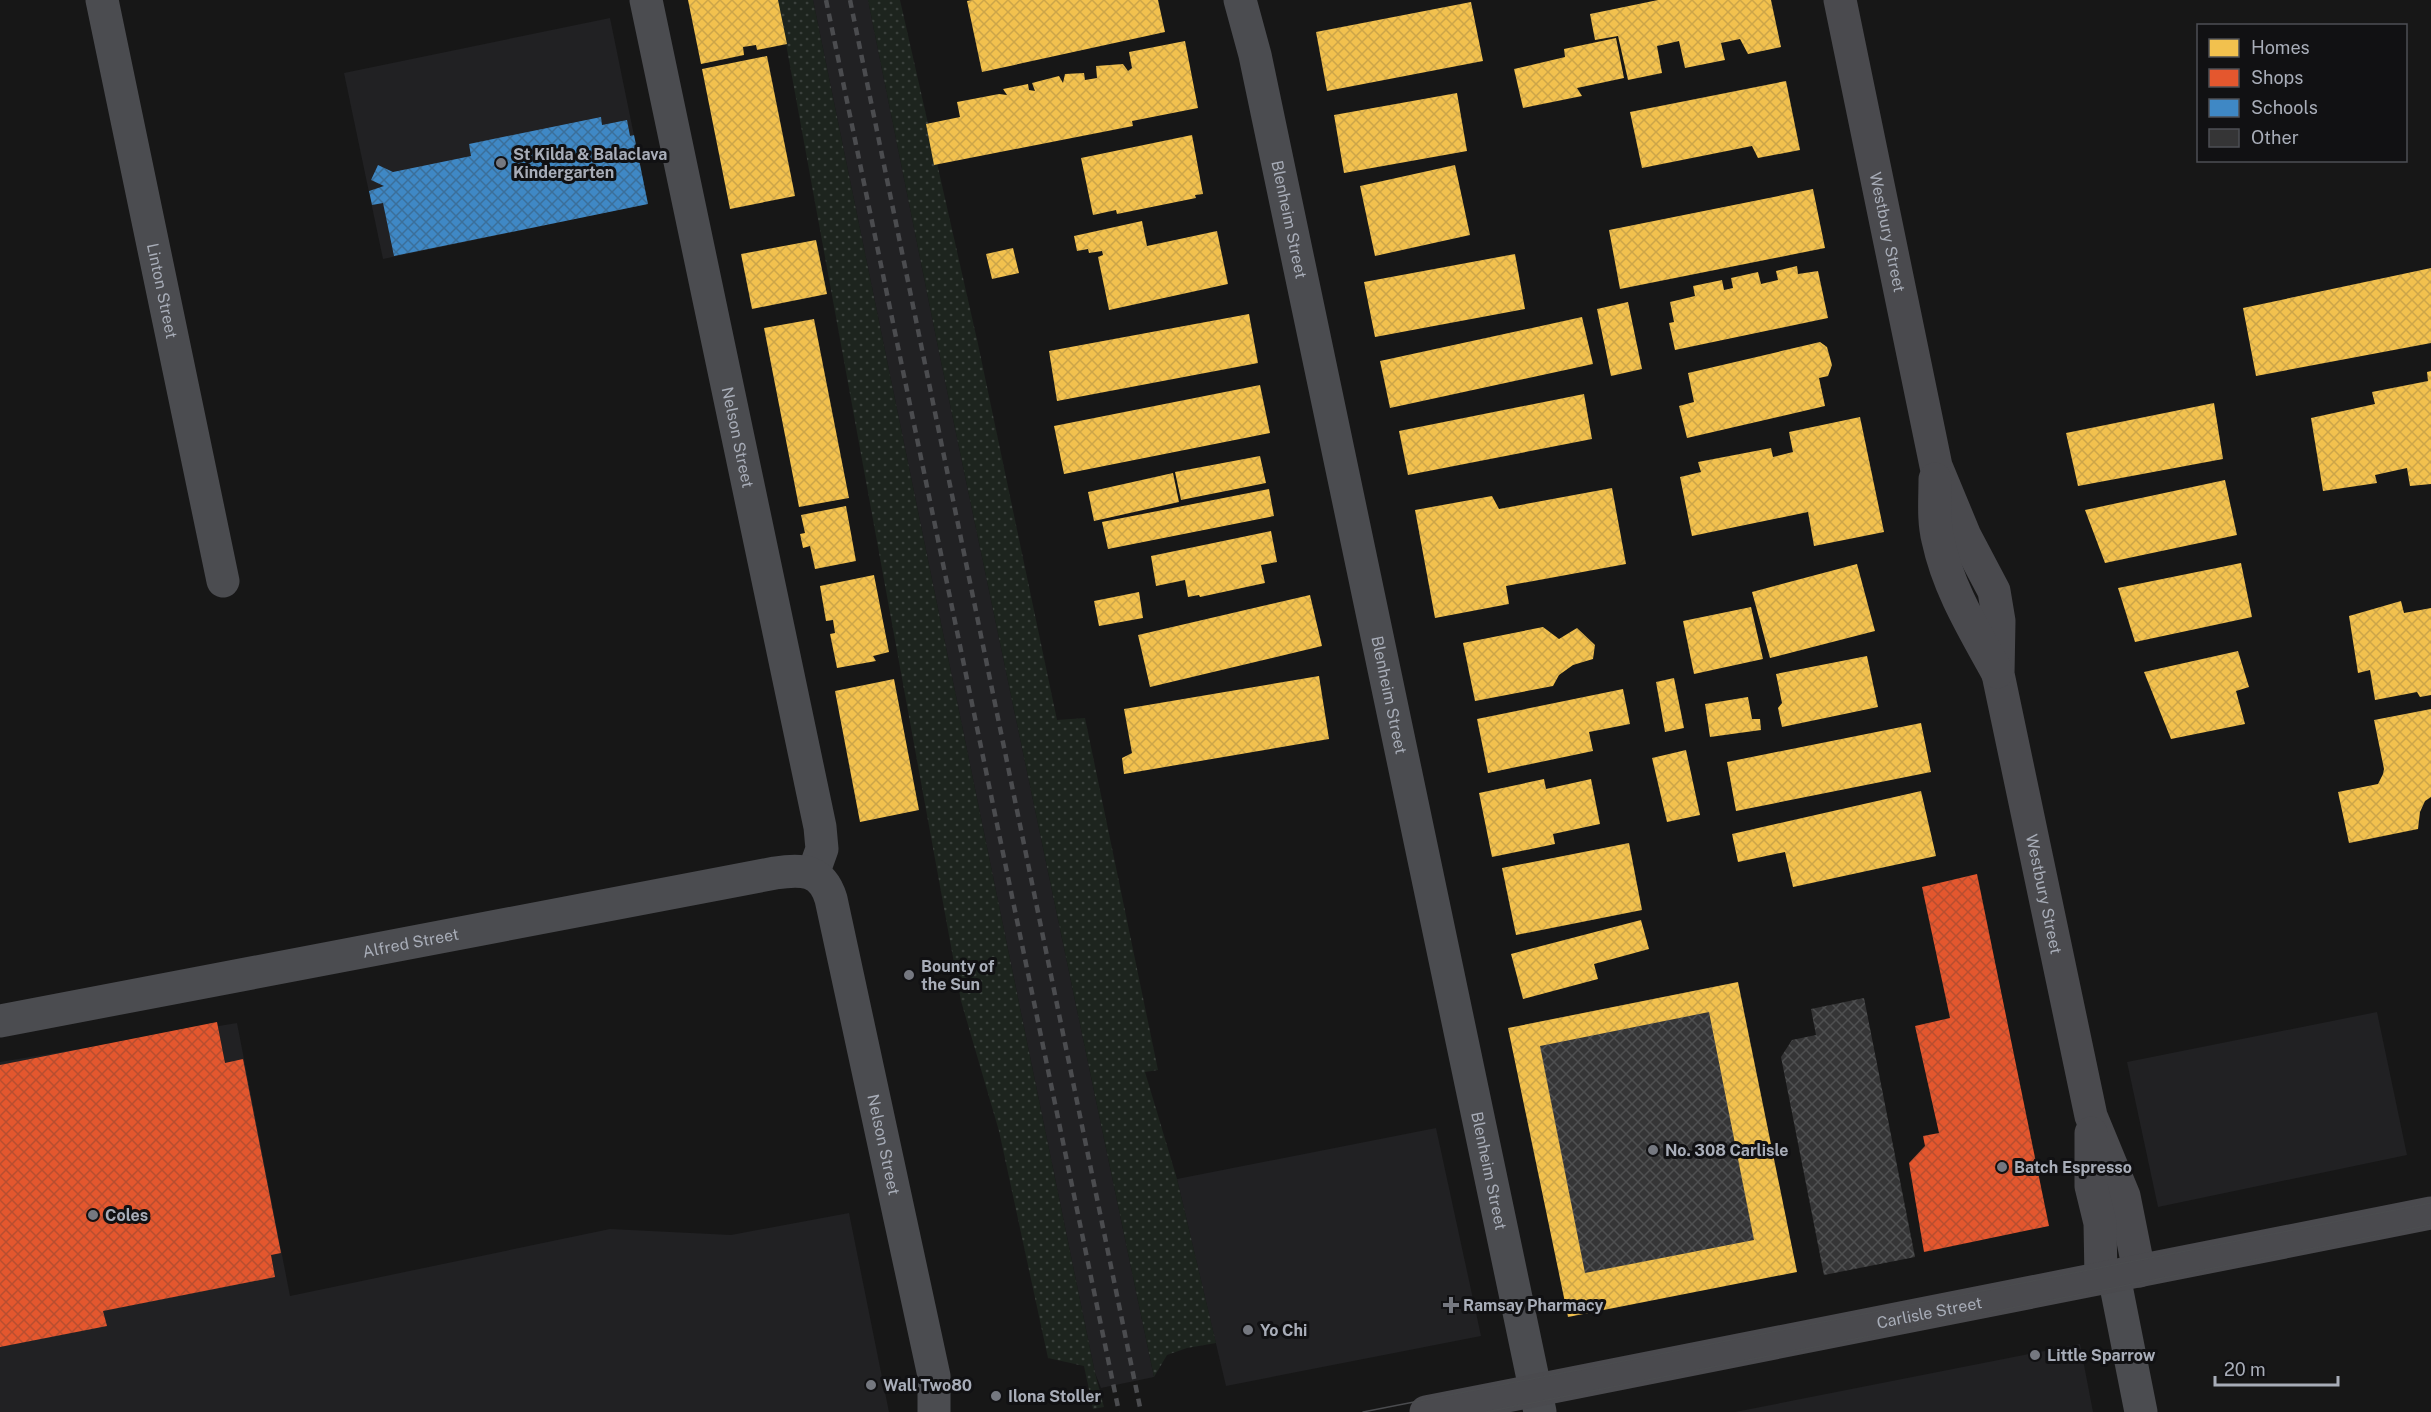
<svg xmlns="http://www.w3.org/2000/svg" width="2431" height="1412" viewBox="0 0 2431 1412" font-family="'Public Sans',sans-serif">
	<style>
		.built { fill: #212123 }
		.green { fill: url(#green-dots) }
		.homes { fill: url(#homes-cross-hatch) }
		.shops { fill: url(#shops-cross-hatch) }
		.schools { fill: url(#schools-cross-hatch) }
		.building { fill: url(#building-cross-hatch) }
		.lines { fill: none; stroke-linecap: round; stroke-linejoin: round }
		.street { stroke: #4b4c50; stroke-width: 33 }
		.secondary { stroke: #4a4a4e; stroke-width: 33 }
		.tram { stroke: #4b4c4f; stroke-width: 1.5 }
		.rail { stroke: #4b4c4f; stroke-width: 4.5; stroke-dasharray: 8 6; stroke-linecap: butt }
		.poi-dot { fill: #757880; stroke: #111113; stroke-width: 2 }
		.labels { text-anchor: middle; stroke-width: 6; stroke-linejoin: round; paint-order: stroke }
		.poi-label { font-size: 16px; font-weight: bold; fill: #a8adb8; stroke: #111113; text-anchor: start }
		.street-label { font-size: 16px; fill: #a8adb8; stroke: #111113 }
	</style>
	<defs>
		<pattern id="green-dots" width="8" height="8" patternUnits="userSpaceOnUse" patternTransform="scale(1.5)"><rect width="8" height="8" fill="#1d241e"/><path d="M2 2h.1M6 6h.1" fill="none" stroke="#3b413d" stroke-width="1.8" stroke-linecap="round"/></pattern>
		<pattern id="homes-cross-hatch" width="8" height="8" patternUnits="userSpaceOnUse" patternTransform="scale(1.5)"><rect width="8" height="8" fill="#f2c14e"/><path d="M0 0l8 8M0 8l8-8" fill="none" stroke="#cca549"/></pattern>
		<pattern id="shops-cross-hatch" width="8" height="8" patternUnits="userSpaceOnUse" patternTransform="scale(1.5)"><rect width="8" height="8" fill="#e4572e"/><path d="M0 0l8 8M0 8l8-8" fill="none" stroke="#b84e30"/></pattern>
		<pattern id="schools-cross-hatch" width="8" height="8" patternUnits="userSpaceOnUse" patternTransform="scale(1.5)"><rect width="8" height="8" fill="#3f88c5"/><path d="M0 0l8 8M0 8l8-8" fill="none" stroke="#3b6f9a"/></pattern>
		<pattern id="building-cross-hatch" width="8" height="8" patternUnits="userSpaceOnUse" patternTransform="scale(1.5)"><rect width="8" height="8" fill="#353536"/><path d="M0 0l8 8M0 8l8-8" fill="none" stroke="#4f5051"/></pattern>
	</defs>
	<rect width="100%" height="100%" fill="#171717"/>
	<!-- built -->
	<path class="built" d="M 813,0 L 868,0 L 939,352 L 1154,1377 L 1101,1388 L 1095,1373 Z
		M 610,18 L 648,204 L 383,259 L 344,73 Z
		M 2377,1012 L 2407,1155 L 2158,1207 L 2127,1062 Z
		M 237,1023 L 290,1296 L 610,1229 L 731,1235 L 849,1213 L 889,1412 L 0,1412 L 0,1062 Z
		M 1436,1128 L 1481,1336 L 1226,1386 L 1177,1179 Z
		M 2080,1344 L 2093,1412 L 1735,1412 Z"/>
	<!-- green -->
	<path class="green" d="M 778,0 L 813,0 L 1095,1373 L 1104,1407 L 1093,1409 L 1084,1366 L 1048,1358 L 999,1131 L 961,1001 Z
		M 868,0 L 900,0 L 978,344 L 1057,720 L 1085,718 L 1158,1070 L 1145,1072 L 1177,1179 L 1216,1343 L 1187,1348 L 1167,1355 L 1154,1377 L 939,352 Z"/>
	<!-- homes -->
	<path class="homes" d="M 688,0 L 778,0 L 787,44 L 757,50 L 756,45 L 743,47 L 744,55 L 701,64 Z
		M 972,0 L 1158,0 L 1165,32 L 982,72 L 967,1 Z
		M 1658,0 L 1771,0 L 1781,47 L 1748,54 L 1740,39 L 1721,43 L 1725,60 L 1685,68 L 1679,41 L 1657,46 L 1662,73 L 1628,80 L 1618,36 L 1595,40 L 1590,14 Z
		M 1471,2 L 1483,61 L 1327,91 L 1316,32 Z
		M 1616,38 L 1624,78 L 1577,88 L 1582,96 L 1523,108 L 1514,69 L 1565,57 L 1564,49 Z
		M 1185,41 L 1198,108 L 1132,121 L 1133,126 L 934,165 L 926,124 L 960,117 L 957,102 L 999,94 L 1007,95 L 1003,89 L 1028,84 L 1029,90 L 1035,91 L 1032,83 L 1059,76 L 1063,83 L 1065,74 L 1084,73 L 1085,80 L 1097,78 L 1096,66 L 1123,64 L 1128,71 L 1132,68 L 1129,52 Z
		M 767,56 L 795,196 L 730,209 L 702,69 Z
		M 1786,81 L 1800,150 L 1758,158 L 1752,146 L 1642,168 L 1630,112 Z
		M 1457,93 L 1467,151 L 1344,173 L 1334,115 Z
		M 1192,135 L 1203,194 L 1195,195 L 1196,198 L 1117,214 L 1116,210 L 1093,215 L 1081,158 Z
		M 1455,165 L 1470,235 L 1375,256 L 1360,186 Z
		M 1813,189 L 1825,248 L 1620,289 L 1609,230 Z
		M 1142,221 L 1147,246 L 1217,231 L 1228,284 L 1109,310 L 1098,257 L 1103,255 L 1102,251 L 1089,253 L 1088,249 L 1077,251 L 1074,236 Z
		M 816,240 L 827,294 L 752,309 L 741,254 Z
		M 1013,248 L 1019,273 L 992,279 L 986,254 Z
		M 1515,254 L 1525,309 L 1375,337 L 1364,282 Z
		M 1797,266 L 1798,274 L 1818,271 L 1828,318 L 1675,350 L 1669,323 L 1674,322 L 1670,302 L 1695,296 L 1693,286 L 1722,280 L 1724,290 L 1733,288 L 1731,278 L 1758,272 L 1761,284 L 1778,280 L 1776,271 Z
		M 2431,268 L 2431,343 L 2256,376 L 2243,308 Z
		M 1628,302 L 1642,369 L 1611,376 L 1597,309 Z
		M 1249,314 L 1258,363 L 1057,401 L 1049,351 Z
		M 1582,317 L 1593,364 L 1390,408 L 1380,361 Z
		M 814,319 L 849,498 L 799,507 L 764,328 Z
		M 1820,342 L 1827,347 L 1832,365 L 1828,376 L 1819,378 L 1825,406 L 1687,438 L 1679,406 L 1694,402 L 1688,373 Z
		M 2431,371 L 2431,484 L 2410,486 L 2407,468 L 2375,475 L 2377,483 L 2323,491 L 2311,418 L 2375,404 L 2372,392 L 2428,381 L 2427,372 Z
		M 1260,385 L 1270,433 L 1064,474 L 1054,426 Z
		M 1584,394 L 1592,439 L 1408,475 L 1399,431 Z
		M 2214,403 L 2223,459 L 2078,486 L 2066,433 Z
		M 1860,417 L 1884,532 L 1814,546 L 1808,512 L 1692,536 L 1680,477 L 1701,472 L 1698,462 L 1771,448 L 1773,457 L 1793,452 L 1789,432 Z
		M 1260,456 L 1266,483 L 1181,500 L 1175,472 Z
		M 1173,473 L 1179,502 L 1094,521 L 1088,492 Z
		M 2225,480 L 2237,535 L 2105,563 L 2085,510 Z
		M 1612,488 L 1626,564 L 1506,586 L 1509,604 L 1435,618 L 1415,510 L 1492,496 L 1499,509 Z
		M 1269,489 L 1274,516 L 1108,549 L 1102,522 Z
		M 846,506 L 856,561 L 815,569 L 810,546 L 803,548 L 800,534 L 805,533 L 801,515 Z
		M 1271,531 L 1277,562 L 1261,565 L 1265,583 L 1200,597 L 1199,595 L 1188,597 L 1185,580 L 1156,586 L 1151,556 Z
		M 2241,563 L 2252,617 L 2135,642 L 2118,588 Z
		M 1857,564 L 1875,631 L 1770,658 L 1752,592 Z
		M 874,575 L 889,652 L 873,656 L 876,661 L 837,668 L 830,634 L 835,633 L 833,620 L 826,621 L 820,586 Z
		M 1139,592 L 1143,618 L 1099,626 L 1094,601 Z
		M 1310,595 L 1322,646 L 1150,687 L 1138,635 Z
		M 2401,601 L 2404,613 L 2431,608 L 2431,695 L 2420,697 L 2417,692 L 2375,700 L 2370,670 L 2358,673 L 2349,616 Z
		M 1751,607 L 1763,659 L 1694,674 L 1683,621 Z
		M 1543,627 L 1559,639 L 1577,628 L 1595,645 L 1593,659 L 1573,665 L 1559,675 L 1553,686 L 1475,701 L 1463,643 Z
		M 2238,651 L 2249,687 L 2236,691 L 2245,724 L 2171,739 L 2144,672 Z
		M 1867,656 L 1878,707 L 1782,727 L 1778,708 L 1782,703 L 1776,674 Z
		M 1319,676 L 1329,739 L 1124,774 L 1122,758 L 1132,753 L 1124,709 Z
		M 1674,678 L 1684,728 L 1665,732 L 1656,682 Z
		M 894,679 L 919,810 L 860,822 L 835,691 Z
		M 1623,689 L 1630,724 L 1589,732 L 1593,751 L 1488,773 L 1477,719 Z
		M 1748,697 L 1752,719 L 1760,719 L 1761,730 L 1710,737 L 1705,704 Z
		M 2431,709 L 2431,797 L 2425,801 L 2420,812 L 2418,829 L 2349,843 L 2338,792 L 2378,784 L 2383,774 L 2384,769 L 2374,720 Z
		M 1921,723 L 1931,772 L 1736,811 L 1727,762 Z
		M 1686,750 L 1700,815 L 1667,822 L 1652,758 Z
		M 1544,779 L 1546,789 L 1591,779 L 1600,824 L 1553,834 L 1555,844 L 1492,857 L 1479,793 Z
		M 1921,791 L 1936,856 L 1793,887 L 1785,852 L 1738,862 L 1732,834 Z
		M 1629,843 L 1642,910 L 1516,935 L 1502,868 Z
		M 1641,920 L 1649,949 L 1594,964 L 1598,979 L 1523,999 L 1511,954 Z
		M 1738,982 L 1797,1272 L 1568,1317 L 1508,1028 Z"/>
	<!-- shops -->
	<path class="shops" d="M 1977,874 L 2049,1226 L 1924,1252 L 1909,1163 L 1925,1146 L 1923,1136 L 1939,1133 L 1915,1026 L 1950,1018 L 1922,887 Z
		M 217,1022 L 225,1063 L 243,1059 L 281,1253 L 271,1255 L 275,1277 L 103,1311 L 107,1326 L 0,1347 L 0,1065 Z"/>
	<!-- schools -->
	<path class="schools" d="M 601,117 L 602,125 L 627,120 L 630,136 L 634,135 L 648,204 L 394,256 L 383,203 L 372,205 L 369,191 L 384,186 L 371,180 L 378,165 L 393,172 L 471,156 L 469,144 Z"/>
	<!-- building -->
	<path class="building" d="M 1864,998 L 1915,1257 L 1824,1275 L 1781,1057 L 1792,1040 L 1816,1035 L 1811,1009 Z
		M 1709,1012 L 1754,1240 L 1585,1273 L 1540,1046 Z"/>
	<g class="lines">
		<!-- street -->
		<g class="street">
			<path id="s1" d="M 102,0 L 223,581"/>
			<path id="s2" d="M 646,0 L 820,827 L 822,849 L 813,874"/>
			<path id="s3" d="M 1240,0 L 1255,55 L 1540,1412"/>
			<path id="s4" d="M 0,1021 L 775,873 C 802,869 822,869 831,899 L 934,1376 L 934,1412"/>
			<path d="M 2114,1276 L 2141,1412"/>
		</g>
		<!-- secondary -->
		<g class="secondary">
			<path id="s5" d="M 1840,0 L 1936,466 L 1965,536 L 1994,591 L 1999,621 L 1998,674 L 2091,1116 L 2124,1196 L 2139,1271"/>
			<path d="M 1935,479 C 1935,500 1933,520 1938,540 C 1948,588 1974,630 1997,672"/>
			<path d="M 2091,1133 L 2091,1186 L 2100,1223 L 2101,1278"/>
			<path id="s6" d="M 1426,1412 L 2431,1213"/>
		</g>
		<!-- tram -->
		<path class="tram" d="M 1363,1412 L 2431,1203
			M 1486,1412 L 2431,1225"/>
		<!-- rail -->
		<path class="rail" d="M 826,0 L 1119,1412
			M 850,0 L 1141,1412"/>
	</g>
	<!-- markers -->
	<g class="poi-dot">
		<circle cx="501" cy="163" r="6"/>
		<circle cx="909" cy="975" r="6"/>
		<circle cx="1653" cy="1150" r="6"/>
		<circle cx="2002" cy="1167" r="6"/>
		<circle cx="93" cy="1215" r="6"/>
		<path d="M1448 1296h6v6h6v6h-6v6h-6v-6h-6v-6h6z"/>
		<circle cx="1248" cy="1330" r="6"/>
		<circle cx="2035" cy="1355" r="6"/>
		<circle cx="871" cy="1385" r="6"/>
		<circle cx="996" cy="1396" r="6"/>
	</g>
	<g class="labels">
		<!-- poi labels -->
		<g class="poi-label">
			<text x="513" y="160">St Kilda &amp; Balaclava<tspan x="513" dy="18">Kindergarten</tspan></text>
			<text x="921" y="972">Bounty of<tspan x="921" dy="18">the Sun</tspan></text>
			<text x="1665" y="1156">No. 308 Carlisle</text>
			<text x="2014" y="1173">Batch Espresso</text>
			<text x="105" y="1221">Coles</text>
			<text x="1463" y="1311">Ramsay Pharmacy</text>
			<text x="1260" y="1336">Yo Chi</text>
			<text x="2047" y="1361">Little Sparrow</text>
			<text x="883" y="1391">Wall Two80</text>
			<text x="1008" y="1402">Ilona Stoller</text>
		</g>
		<!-- street labels -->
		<g class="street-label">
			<text dy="6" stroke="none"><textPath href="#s3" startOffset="225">Blenheim Street</textPath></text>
			<text dy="6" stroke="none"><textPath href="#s5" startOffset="237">Westbury Street</textPath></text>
			<text dy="6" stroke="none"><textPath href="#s1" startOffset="297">Linton Street</textPath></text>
			<text dy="6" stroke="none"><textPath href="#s2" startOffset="447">Nelson Street</textPath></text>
			<text dy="6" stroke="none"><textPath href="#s3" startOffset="711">Blenheim Street</textPath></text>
			<text dy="6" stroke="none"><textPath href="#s5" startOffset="922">Westbury Street</textPath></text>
			<text dy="6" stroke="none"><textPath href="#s4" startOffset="418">Alfred Street</textPath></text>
			<text dy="6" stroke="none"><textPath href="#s4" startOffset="1110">Nelson Street</textPath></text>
			<text dy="6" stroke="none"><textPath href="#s3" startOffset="1197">Blenheim Street</textPath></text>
			<text dy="6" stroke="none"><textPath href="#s6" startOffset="513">Carlisle Street</textPath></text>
		</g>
	</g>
	<!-- legend -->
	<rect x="2197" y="24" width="210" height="138" fill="#111113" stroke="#4d4f55" stroke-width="1.5"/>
	<rect x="2209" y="39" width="30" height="18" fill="#f2c14e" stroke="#4d4f55" stroke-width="1.5"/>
	<text x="2251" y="54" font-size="18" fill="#a8adb8">Homes</text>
	<rect x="2209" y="69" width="30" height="18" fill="#e4572e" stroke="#4d4f55" stroke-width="1.5"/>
	<text x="2251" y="84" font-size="18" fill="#a8adb8">Shops</text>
	<rect x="2209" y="99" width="30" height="18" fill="#3f88c5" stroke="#4d4f55" stroke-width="1.5"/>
	<text x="2251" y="114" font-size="18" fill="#a8adb8">Schools</text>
	<rect x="2209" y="129" width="30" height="18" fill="#353536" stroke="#4d4f55" stroke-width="1.5"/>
	<text x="2251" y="144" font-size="18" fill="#a8adb8">Other</text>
	<!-- scale -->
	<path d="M2215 1376v9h123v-9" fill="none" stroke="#a8adb8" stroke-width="3"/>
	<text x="2224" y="1376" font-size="18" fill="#a8adb8" stroke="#111113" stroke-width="4.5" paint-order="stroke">20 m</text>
</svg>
